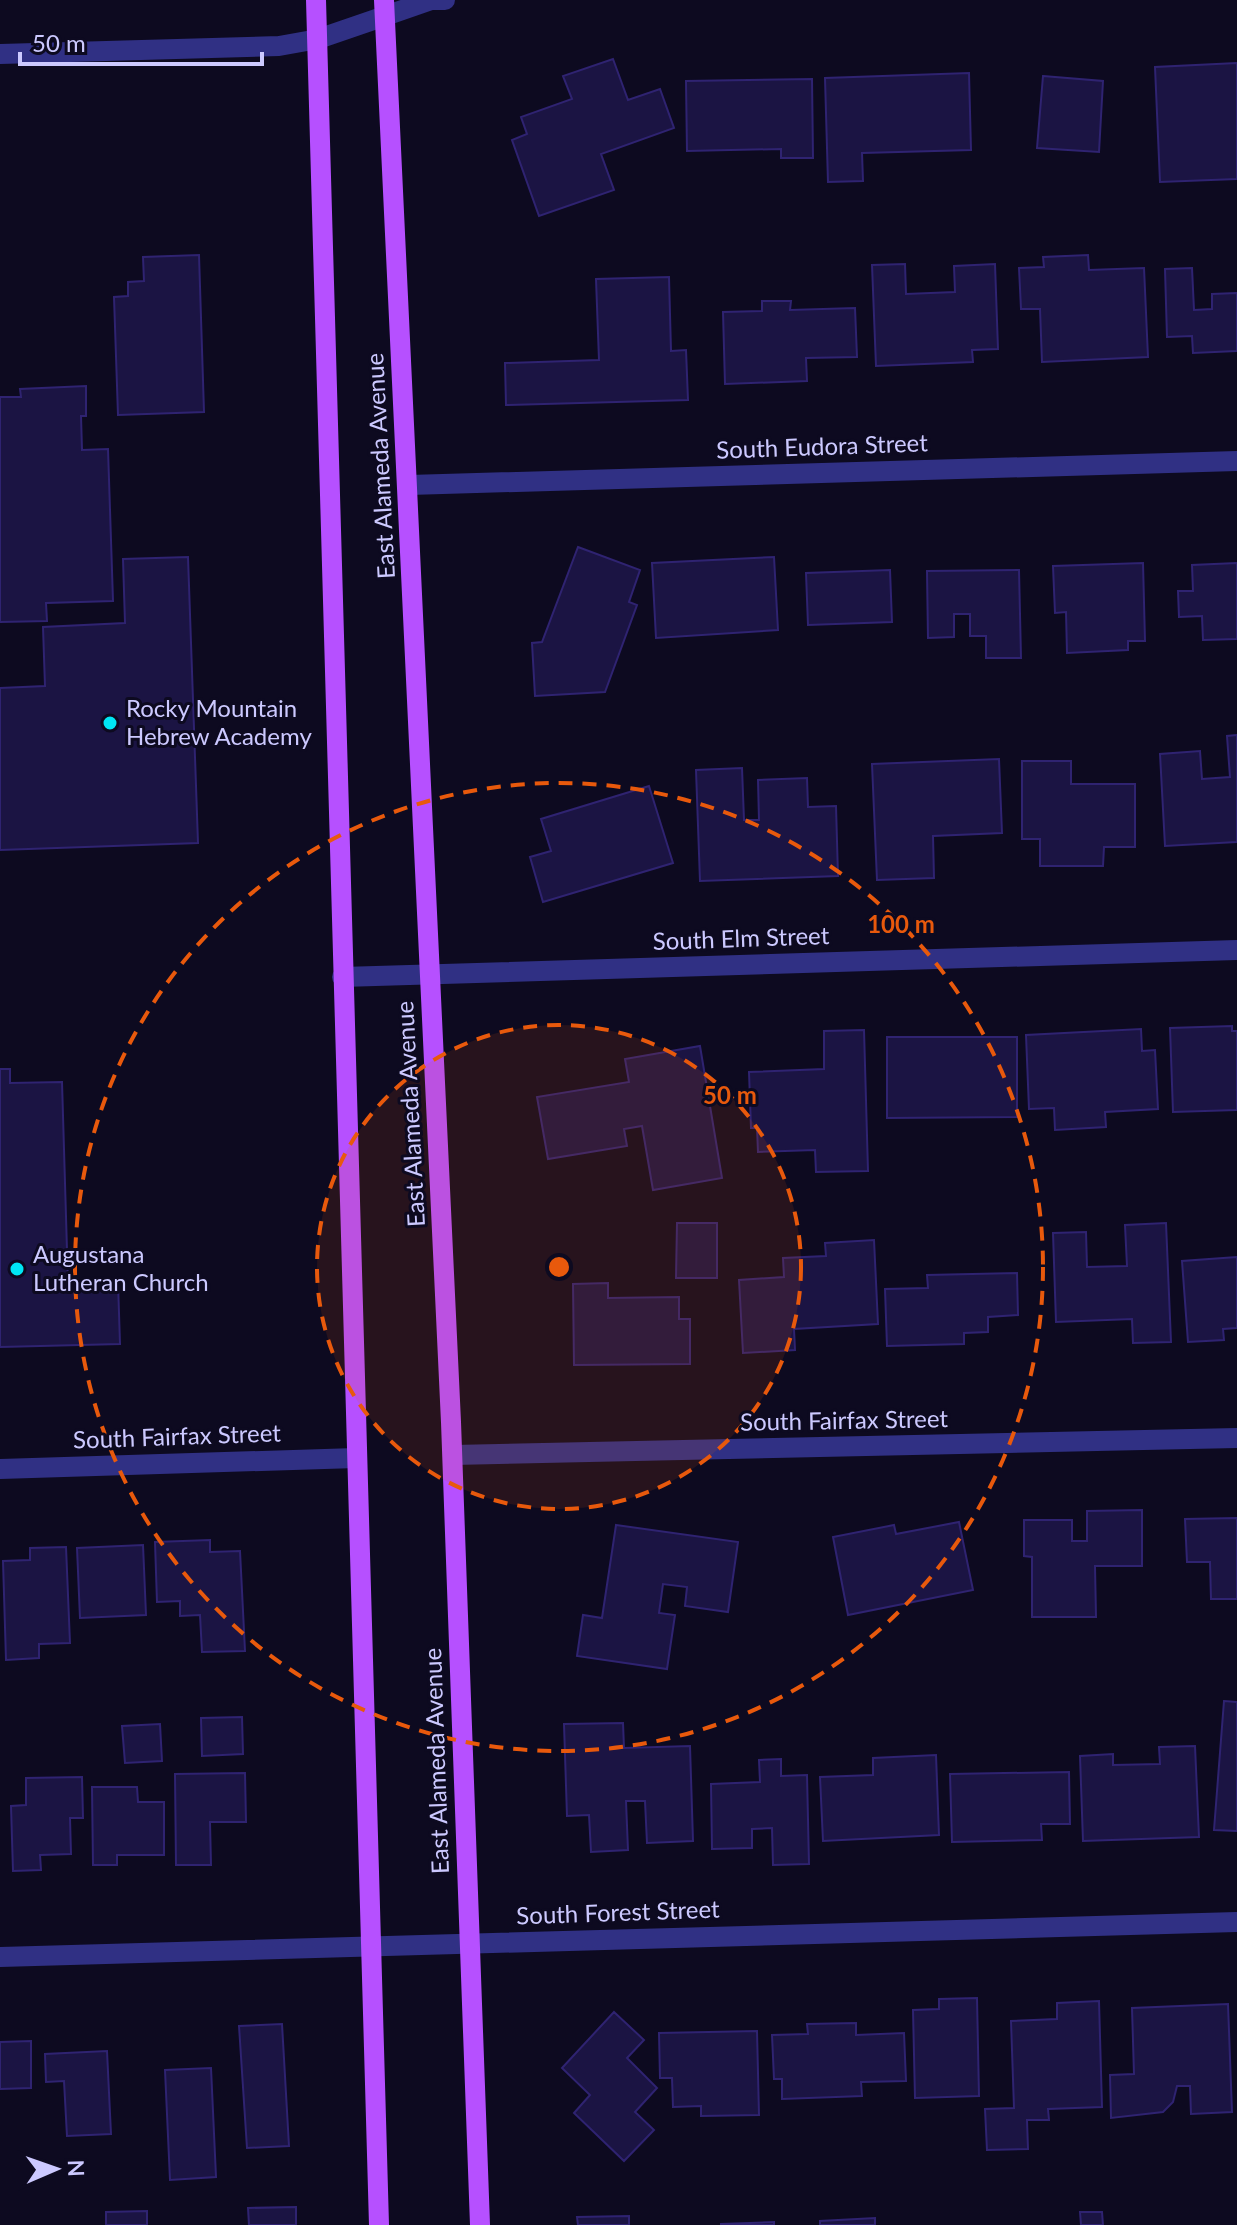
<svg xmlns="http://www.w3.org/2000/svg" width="1237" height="2225" viewBox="0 0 1237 2225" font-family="Lato,sans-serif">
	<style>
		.building { fill: #1b1443; stroke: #2f2371; stroke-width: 2 }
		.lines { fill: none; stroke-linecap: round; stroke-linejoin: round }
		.minor { stroke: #303084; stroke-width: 20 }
		.tertiary { stroke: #303084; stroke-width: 20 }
		.primary { stroke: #b650ff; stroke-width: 20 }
		.ring { fill: none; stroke: #e8590c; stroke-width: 4; stroke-dasharray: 14 10 }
		.poi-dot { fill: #00e6f4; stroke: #0d0a20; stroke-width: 3 }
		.labels { text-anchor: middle; stroke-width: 6; stroke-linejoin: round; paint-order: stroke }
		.street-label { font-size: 24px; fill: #ccc9ff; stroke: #0d0a20 }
		.poi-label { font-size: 24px; fill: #ccc9ff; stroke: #0d0a20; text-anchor: start }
		.centre { fill: #e8590c; stroke: #0d0a20; stroke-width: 4 }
		.ring-label { font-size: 24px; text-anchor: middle; font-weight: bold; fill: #e8590c; stroke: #0d0a20; stroke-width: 6; stroke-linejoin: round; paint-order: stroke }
	</style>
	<rect width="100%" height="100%" fill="#0d0a20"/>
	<!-- building -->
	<path class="building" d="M 613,59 L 628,100 L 660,89 L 674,128 L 601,154 L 614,190 L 539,216 L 512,140 L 527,134 L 521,117 L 572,99 L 563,76 Z
		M 1237,63 L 1237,179 L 1160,182 L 1155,67 Z
		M 969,73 L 971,150 L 862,153 L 863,181 L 828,182 L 825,78 Z
		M 1043,76 L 1103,81 L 1099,152 L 1037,148 Z
		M 812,79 L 813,158 L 781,158 L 781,149 L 687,151 L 686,81 Z
		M 199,255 L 204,412 L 118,415 L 114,297 L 128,296 L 128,282 L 144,281 L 143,257 Z
		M 1088,255 L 1089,270 L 1144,268 L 1148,357 L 1042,362 L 1040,309 L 1021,309 L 1019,268 L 1044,267 L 1043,257 Z
		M 905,264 L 906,294 L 955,292 L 954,266 L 995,264 L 998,349 L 972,350 L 973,362 L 876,366 L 872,265 Z
		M 1192,268 L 1194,310 L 1212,309 L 1212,294 L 1237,293 L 1237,351 L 1193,353 L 1192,336 L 1167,337 L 1165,269 Z
		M 669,277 L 671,351 L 686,350 L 688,400 L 506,405 L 505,363 L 599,360 L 596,279 Z
		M 762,301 L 791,301 L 790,310 L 855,308 L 857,357 L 806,358 L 807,381 L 725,384 L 723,312 L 762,311 Z
		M 86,386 L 86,416 L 81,416 L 82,450 L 108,449 L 113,601 L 46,603 L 47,621 L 0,622 L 0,397 L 21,397 L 20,389 Z
		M 578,547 L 640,570 L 629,602 L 637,605 L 605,692 L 535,696 L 532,643 L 542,642 Z
		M 188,557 L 198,843 L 0,850 L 0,688 L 45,686 L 43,627 L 125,623 L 123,559 Z
		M 774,557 L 778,630 L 656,638 L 652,563 Z
		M 1143,563 L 1145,641 L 1128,641 L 1128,650 L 1067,653 L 1066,612 L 1055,613 L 1053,566 Z
		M 1237,563 L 1237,639 L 1203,640 L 1202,616 L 1179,617 L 1178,591 L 1193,591 L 1192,565 Z
		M 890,570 L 892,622 L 808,625 L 806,573 Z
		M 1019,570 L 1021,658 L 986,658 L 986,636 L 970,636 L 970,614 L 954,614 L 954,637 L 928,638 L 927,571 Z
		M 1237,735 L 1237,842 L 1165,846 L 1160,754 L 1200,751 L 1202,779 L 1230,777 L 1227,736 Z
		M 999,759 L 1002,833 L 933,836 L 934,878 L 877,880 L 872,764 Z
		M 1022,761 L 1071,761 L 1071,784 L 1135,784 L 1135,847 L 1104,847 L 1103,866 L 1040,866 L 1040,839 L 1022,839 Z
		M 742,768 L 744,820 L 759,820 L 758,780 L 807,778 L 808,807 L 836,806 L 838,876 L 700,881 L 696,770 Z
		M 649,786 L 673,863 L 543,902 L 530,857 L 551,851 L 541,819 Z
		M 1232,1026 L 1232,1031 L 1237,1031 L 1237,1110 L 1173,1112 L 1170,1028 Z
		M 1141,1029 L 1142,1051 L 1155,1050 L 1158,1109 L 1105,1112 L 1106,1127 L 1055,1130 L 1054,1108 L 1029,1109 L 1026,1035 Z
		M 864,1030 L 868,1171 L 816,1172 L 815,1150 L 758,1152 L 757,1128 L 751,1128 L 749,1072 L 824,1069 L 824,1031 Z
		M 887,1037 L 1017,1037 L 1017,1117 L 887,1118 Z
		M 700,1046 L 722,1178 L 653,1190 L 642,1126 L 624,1129 L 627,1146 L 548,1159 L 537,1097 L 629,1082 L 625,1059 Z
		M 0,1069 L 10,1069 L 10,1083 L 62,1082 L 68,1284 L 118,1282 L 120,1344 L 0,1347 Z
		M 677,1223 L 717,1223 L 717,1278 L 676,1278 Z
		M 1166,1223 L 1171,1342 L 1133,1343 L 1132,1319 L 1056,1322 L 1053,1233 L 1086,1232 L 1087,1267 L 1127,1266 L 1125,1225 Z
		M 874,1240 L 878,1324 L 794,1329 L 795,1350 L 743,1353 L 739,1280 L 784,1277 L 783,1258 L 826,1256 L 825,1243 Z
		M 1237,1257 L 1237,1328 L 1223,1329 L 1224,1340 L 1188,1342 L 1182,1261 Z
		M 1017,1273 L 1018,1315 L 988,1317 L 988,1332 L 964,1333 L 964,1344 L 887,1346 L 885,1289 L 928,1288 L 927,1275 Z
		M 608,1283 L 608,1298 L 679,1297 L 679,1319 L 690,1319 L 690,1364 L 574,1365 L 573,1284 Z
		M 1142,1510 L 1142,1566 L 1095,1566 L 1096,1617 L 1032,1617 L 1032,1557 L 1024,1556 L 1024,1520 L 1072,1520 L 1072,1541 L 1087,1541 L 1087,1511 Z
		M 1237,1518 L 1237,1599 L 1211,1599 L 1210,1562 L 1187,1562 L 1185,1519 Z
		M 959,1522 L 973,1590 L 848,1615 L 833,1537 L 894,1525 L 896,1534 Z
		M 616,1525 L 738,1542 L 728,1612 L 685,1606 L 687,1587 L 663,1584 L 659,1613 L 675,1615 L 667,1669 L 577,1656 L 583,1615 L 602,1618 Z
		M 210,1540 L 210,1552 L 240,1551 L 245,1651 L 202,1652 L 200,1615 L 180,1616 L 180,1601 L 157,1602 L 155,1542 Z
		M 143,1545 L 146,1615 L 80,1618 L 77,1548 Z
		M 66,1547 L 70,1643 L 39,1644 L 39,1658 L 6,1660 L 3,1561 L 30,1560 L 30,1548 Z
		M 1224,1701 L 1237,1702 L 1237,1831 L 1214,1830 Z
		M 242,1717 L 243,1754 L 202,1756 L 201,1718 Z
		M 623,1723 L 624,1748 L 690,1746 L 693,1841 L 647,1843 L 645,1801 L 626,1801 L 628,1850 L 591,1852 L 589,1815 L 567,1816 L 564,1724 Z
		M 160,1724 L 162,1761 L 125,1763 L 122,1726 Z
		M 1195,1746 L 1199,1837 L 1083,1841 L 1080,1756 L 1113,1754 L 1113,1765 L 1160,1764 L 1159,1747 Z
		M 936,1755 L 939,1835 L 823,1841 L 820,1777 L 873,1775 L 873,1758 Z
		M 781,1759 L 781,1776 L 807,1775 L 809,1864 L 773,1865 L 772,1828 L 752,1829 L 752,1848 L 712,1849 L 711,1784 L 760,1782 L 759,1760 Z
		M 1069,1772 L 1070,1824 L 1041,1824 L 1042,1840 L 952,1842 L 950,1774 Z
		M 245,1773 L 246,1822 L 210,1822 L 211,1865 L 176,1865 L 175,1774 Z
		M 82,1777 L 83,1818 L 70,1818 L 71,1854 L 40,1855 L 41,1870 L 13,1871 L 11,1806 L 26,1805 L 26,1778 Z
		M 92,1787 L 137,1787 L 138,1802 L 164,1802 L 164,1855 L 117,1855 L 117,1865 L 93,1865 Z
		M 977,1998 L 979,2096 L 915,2098 L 913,2010 L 939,2009 L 939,1999 Z
		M 1099,2001 L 1102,2107 L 1048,2109 L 1049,2120 L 1027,2120 L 1028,2149 L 987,2150 L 985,2109 L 1014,2108 L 1011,2021 L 1057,2019 L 1057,2003 Z
		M 1228,2004 L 1232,2112 L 1191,2114 L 1190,2086 L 1177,2086 L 1173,2102 L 1163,2112 L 1111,2118 L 1110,2075 L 1134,2074 L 1132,2008 Z
		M 614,2012 L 644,2040 L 627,2058 L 657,2088 L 635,2112 L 654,2130 L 624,2161 L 574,2113 L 590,2095 L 562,2068 Z
		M 856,2023 L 856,2035 L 904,2033 L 906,2081 L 861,2082 L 862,2096 L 782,2099 L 782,2079 L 774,2079 L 772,2035 L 808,2034 L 807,2024 Z
		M 282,2024 L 289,2146 L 247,2148 L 239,2026 Z
		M 757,2031 L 759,2115 L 701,2116 L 701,2106 L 673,2107 L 672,2078 L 660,2078 L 659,2033 Z
		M 31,2041 L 31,2088 L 0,2089 L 0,2042 Z
		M 107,2051 L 111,2134 L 67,2136 L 64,2081 L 46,2082 L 45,2054 Z
		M 211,2068 L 216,2177 L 170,2180 L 165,2070 Z
		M 296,2207 L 296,2225 L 249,2225 L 248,2208 Z
		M 147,2211 L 147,2225 L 106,2225 L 106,2212 Z
		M 1080,2212 L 1102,2212 L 1103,2225 L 1081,2225 Z
		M 629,2216 L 629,2225 L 578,2225 L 577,2217 Z
		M 875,2218 L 875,2225 L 820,2225 L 820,2221 Z
		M 774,2222 L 774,2225 L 721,2225 L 721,2224 Z"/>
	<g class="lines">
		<!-- minor -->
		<path class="minor" d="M 385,16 L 431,0 L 445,0
			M 409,485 L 1237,461
			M 342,977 L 1237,950
			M 453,1455 L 1237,1438
			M 0,1469 L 356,1458
			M 0,1957 L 1237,1922"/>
		<!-- tertiary -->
		<path class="tertiary" d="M 0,54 L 279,46 L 318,39 L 385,16"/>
		<!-- primary -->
		<path class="primary" d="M 316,0 L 379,2225
			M 384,0 L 451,1422 L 480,2225"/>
	</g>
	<!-- distance rings -->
	<circle cx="559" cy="1267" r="242" fill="#e8590c" fill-opacity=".12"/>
	<g class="ring">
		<circle cx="559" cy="1267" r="242"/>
		<circle cx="559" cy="1267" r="484"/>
	</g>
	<!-- markers -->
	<g class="poi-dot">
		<circle cx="110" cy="723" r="8"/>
		<circle cx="17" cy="1269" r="8"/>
	</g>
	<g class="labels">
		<!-- street labels -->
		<g class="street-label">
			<text transform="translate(822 447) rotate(-2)" y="8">South Eudora Street</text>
			<text transform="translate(381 466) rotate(-93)" y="8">East Alameda Avenue</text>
			<text transform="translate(741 939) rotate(-2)" y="8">South Elm Street</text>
			<text transform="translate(411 1114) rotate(-93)" y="8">East Alameda Avenue</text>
			<text transform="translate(844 1421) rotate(-1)" y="8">South Fairfax Street</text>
			<text transform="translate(177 1437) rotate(-2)" y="8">South Fairfax Street</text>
			<text transform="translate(437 1761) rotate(-92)" y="8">East Alameda Avenue</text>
			<text transform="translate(618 1913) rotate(-2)" y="8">South Forest Street</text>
		</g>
		<!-- poi labels -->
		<g class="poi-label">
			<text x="126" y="717">Rocky Mountain<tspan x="126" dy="28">Hebrew Academy</tspan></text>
			<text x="33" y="1263">Augustana<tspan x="33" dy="28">Lutheran Church</tspan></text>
		</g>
	</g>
	<circle cx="559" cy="1267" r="12" class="centre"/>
	<g class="ring-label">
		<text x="901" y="933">100 m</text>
		<text x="730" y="1104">50 m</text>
	</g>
	<!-- north arrow -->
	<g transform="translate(56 2169) rotate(88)" stroke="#0d0a20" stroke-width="6" paint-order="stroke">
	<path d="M0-6L14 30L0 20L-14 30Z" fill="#ccc9ff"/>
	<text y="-12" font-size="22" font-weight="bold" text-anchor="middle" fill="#ccc9ff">N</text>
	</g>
	<!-- scale -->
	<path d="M20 52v12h242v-12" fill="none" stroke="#ccc9ff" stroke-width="4"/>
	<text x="32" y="52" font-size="24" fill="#ccc9ff" stroke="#0d0a20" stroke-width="6" paint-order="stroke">50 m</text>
</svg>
